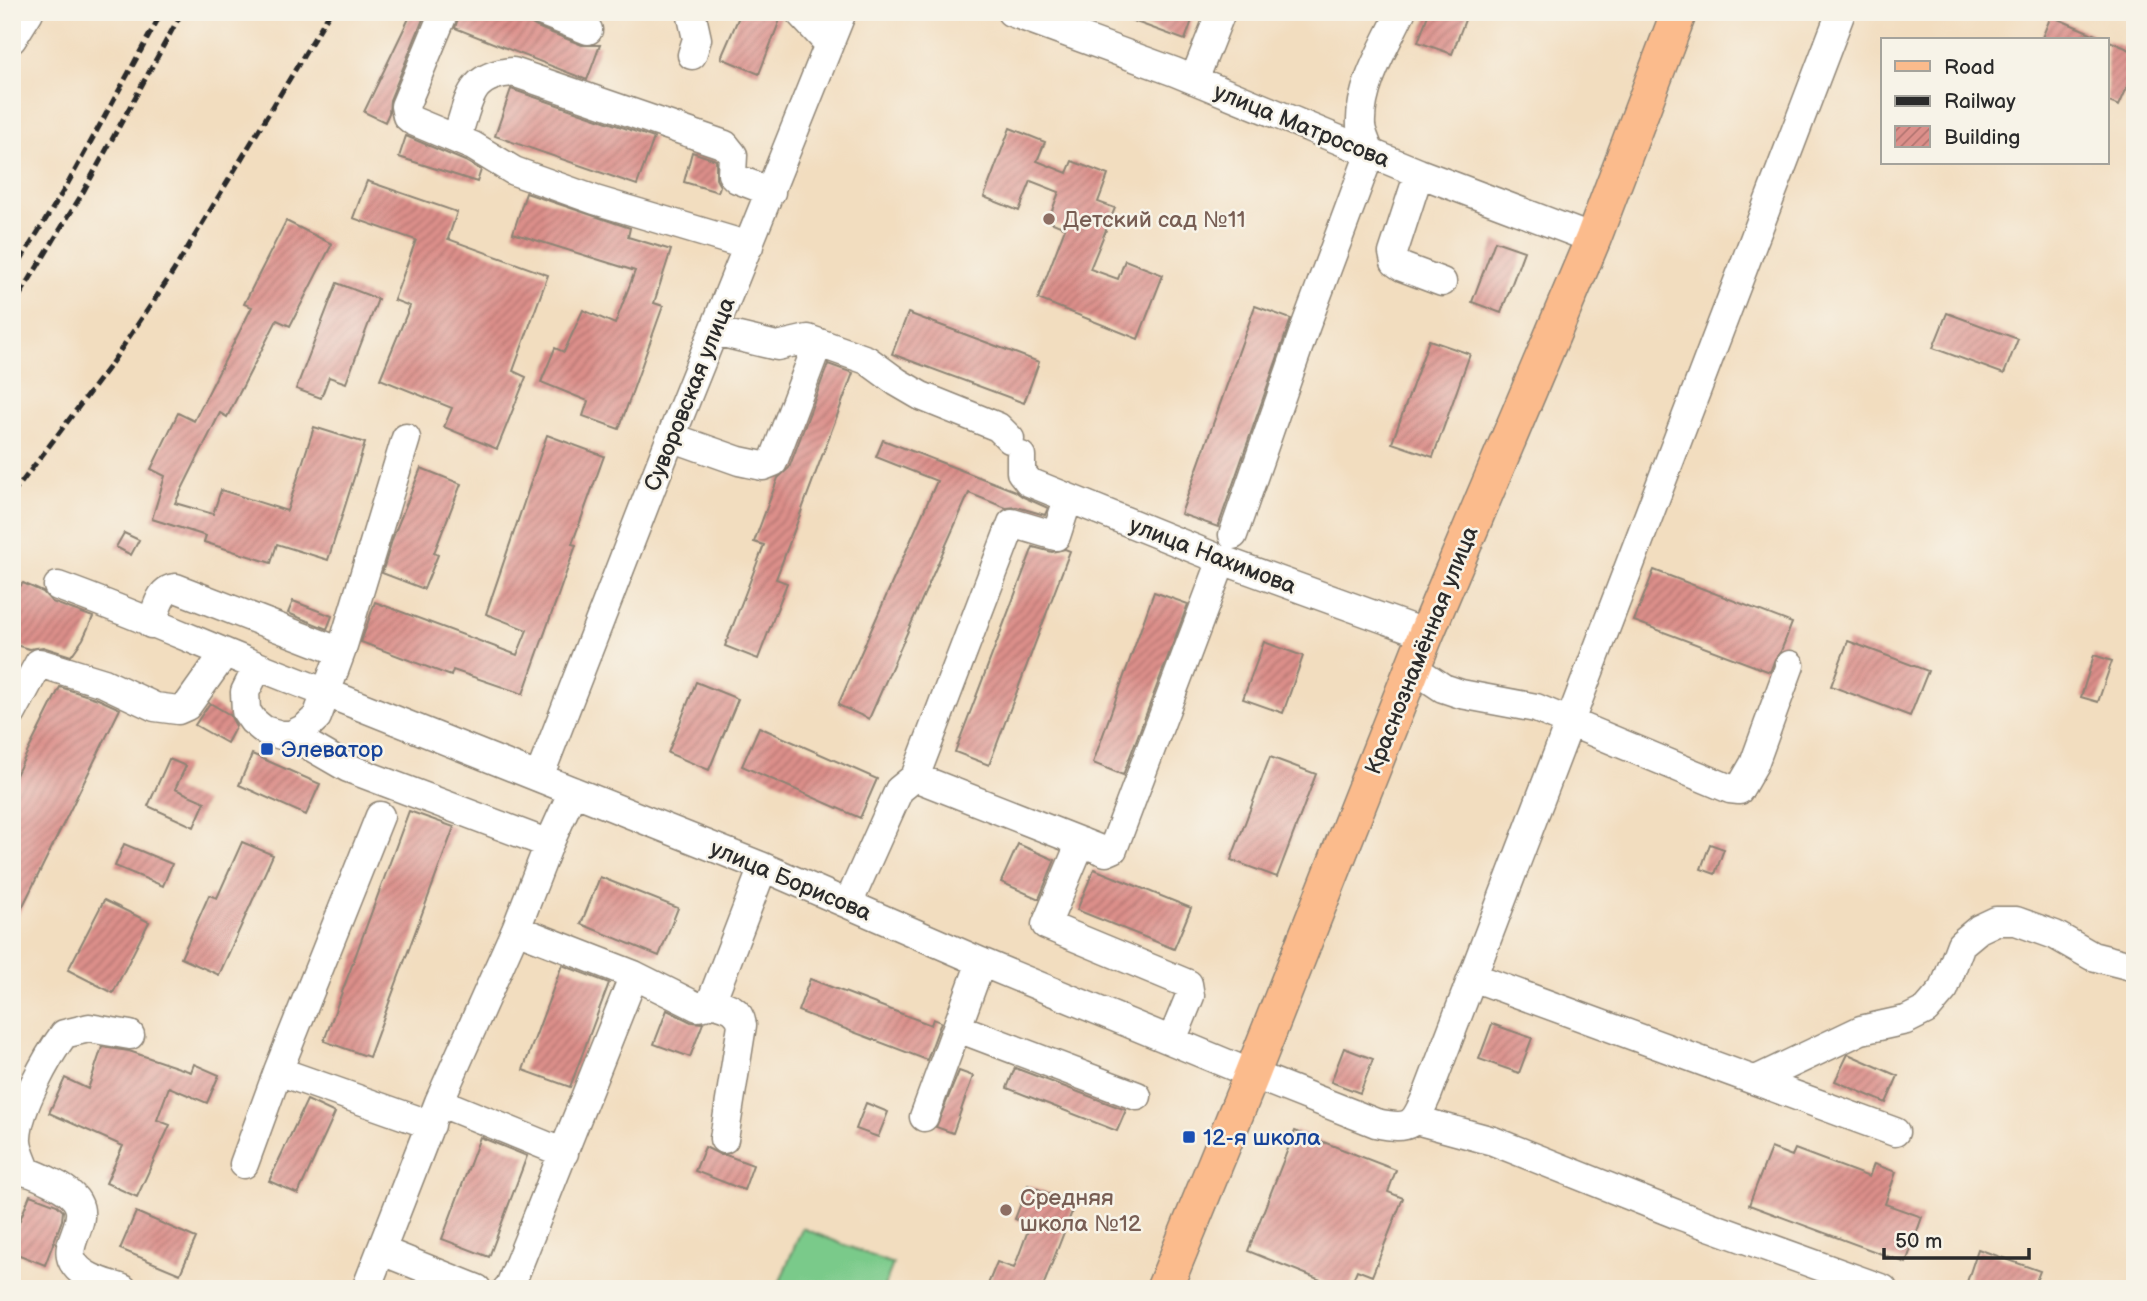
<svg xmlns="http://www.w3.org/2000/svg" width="2147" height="1301" viewBox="0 0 2147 1301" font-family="'Balsamiq Sans',sans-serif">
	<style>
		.pitch { fill: #7aca8a; stroke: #527a5a; stroke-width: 2 }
		.building { fill: url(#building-hatch) }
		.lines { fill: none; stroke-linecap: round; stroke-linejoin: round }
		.minor-casing { stroke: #8e8475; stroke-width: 31 }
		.major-casing { stroke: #8e8475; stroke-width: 38 }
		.minor { stroke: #fff; stroke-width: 28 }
		.major { stroke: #fbbb8c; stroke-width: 35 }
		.rail { stroke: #2b2b2b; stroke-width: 5; stroke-dasharray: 10 5; stroke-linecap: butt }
		.education-dot { fill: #8d6e63; stroke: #f7f3e8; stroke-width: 2.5 }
		.transit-dot { fill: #1a4fb4; stroke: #f7f3e8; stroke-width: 2.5 }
		.labels { text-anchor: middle; stroke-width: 5; stroke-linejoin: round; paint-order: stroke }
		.street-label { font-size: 23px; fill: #2b2b2b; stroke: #f7f3e8 }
		.education-label { font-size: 23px; fill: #785e54; stroke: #f7f3e8; text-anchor: start }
		.transit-label { font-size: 23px; fill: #164399; stroke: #f7f3e8; text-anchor: start }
	</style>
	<defs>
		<pattern id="building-hatch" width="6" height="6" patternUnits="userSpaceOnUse" patternTransform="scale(1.75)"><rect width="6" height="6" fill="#dc8f8a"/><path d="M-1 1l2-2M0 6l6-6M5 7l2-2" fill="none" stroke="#b37571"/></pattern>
	</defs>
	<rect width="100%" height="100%" fill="#f7f3e8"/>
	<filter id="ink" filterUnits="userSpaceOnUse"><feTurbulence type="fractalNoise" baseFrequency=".0143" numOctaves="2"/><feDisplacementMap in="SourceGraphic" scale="14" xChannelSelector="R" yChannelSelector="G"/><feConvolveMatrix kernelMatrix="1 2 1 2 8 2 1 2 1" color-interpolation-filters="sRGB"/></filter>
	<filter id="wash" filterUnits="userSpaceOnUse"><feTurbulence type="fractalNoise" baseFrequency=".00686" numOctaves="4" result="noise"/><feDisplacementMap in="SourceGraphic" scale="28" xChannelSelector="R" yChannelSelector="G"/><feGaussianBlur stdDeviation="1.57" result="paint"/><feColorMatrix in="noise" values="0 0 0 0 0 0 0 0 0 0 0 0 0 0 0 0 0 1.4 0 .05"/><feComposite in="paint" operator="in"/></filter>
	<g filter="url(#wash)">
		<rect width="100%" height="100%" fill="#f2ddbf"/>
		<!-- pitch -->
		<path class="pitch" d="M 802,1228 L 893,1264 L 883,1289 L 790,1289 L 779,1284 Z"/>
		<g id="blocks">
			<!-- building -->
			<path class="building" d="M 412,12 L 426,12 L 390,100 L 389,113 L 385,122 L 364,112 Z
				M 460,12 L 517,12 L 527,16 L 530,23 L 537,27 L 582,45 L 600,45 L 587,80 L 455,28 Z
				M 741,12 L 783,12 L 759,74 L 721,58 Z
				M 1114,12 L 1195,12 L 1185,40 L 1114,14 Z
				M 1429,12 L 1468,12 L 1452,54 L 1418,42 Z
				M 2051,16 L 2135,52 L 2135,69 L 2119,106 L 2107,101 L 2107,40 L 2041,40 Z
				M 511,89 L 654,138 L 637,185 L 495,136 Z
				M 1010,128 L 1045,142 L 1037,161 L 1067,173 L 1072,161 L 1108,175 L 1098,202 L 1115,208 L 1090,269 L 1118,279 L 1125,260 L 1163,275 L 1138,339 L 1038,299 L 1065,228 L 1048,221 L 1059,192 L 1031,181 L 1019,211 L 984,197 Z
				M 406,136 L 465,161 L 481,170 L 477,182 L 399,157 Z
				M 692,152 L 716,160 L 716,179 L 720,186 L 718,192 L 684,182 Z
				M 367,181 L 457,212 L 448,239 L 548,275 L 513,371 L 526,377 L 497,449 L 444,427 L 452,408 L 380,379 L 410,306 L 394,300 L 416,240 L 353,218 Z
				M 526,193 L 630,228 L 628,237 L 671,250 L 654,303 L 663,306 L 619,429 L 583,416 L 588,401 L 541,382 L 555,348 L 564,352 L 583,310 L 615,324 L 635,271 L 513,233 Z
				M 286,221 L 332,244 L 290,326 L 277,320 L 227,417 L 220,413 L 175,503 L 213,514 L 221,490 L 287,511 L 314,427 L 365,443 L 328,560 L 277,544 L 271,563 L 204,542 L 206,536 L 152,519 L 165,476 L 151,469 L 178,413 L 194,421 L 252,307 L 244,304 Z
				M 1495,241 L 1524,251 L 1501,313 L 1472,302 Z
				M 337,283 L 378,299 L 346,383 L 329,377 L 321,398 L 296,389 Z
				M 1255,306 L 1291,319 L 1218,527 L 1181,514 Z
				M 908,313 L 1039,362 L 1024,403 L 892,354 Z
				M 1947,313 L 2018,339 L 2004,374 L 1933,348 Z
				M 1429,340 L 1470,354 L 1433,457 L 1392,443 Z
				M 828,364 L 853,373 L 776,579 L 787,583 L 758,659 L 725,646 L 764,545 L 754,542 L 778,478 L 789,468 Z
				M 547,435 L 604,456 L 572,544 L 576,545 L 523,694 L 453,670 L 451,676 L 361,642 L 375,602 L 517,655 L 527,630 L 486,614 Z
				M 883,440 L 1015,491 L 1023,497 L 1048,508 L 1045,515 L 1017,507 L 1006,508 L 969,493 L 869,719 L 838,705 L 937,481 L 876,457 Z
				M 421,468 L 461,484 L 434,553 L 438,555 L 424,589 L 382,573 L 393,537 Z
				M 124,533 L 139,540 L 131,555 L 116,547 Z
				M 1033,547 L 1052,552 L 1065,549 L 1070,551 L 989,765 L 955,752 Z
				M 1654,570 L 1792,623 L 1781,651 L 1775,659 L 1770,672 L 1634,621 Z
				M 23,583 L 43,592 L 52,602 L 93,617 L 83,639 L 71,656 L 43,647 L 29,649 L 12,644 L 12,595 Z
				M 1154,592 L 1188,604 L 1123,775 L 1093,763 Z
				M 293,601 L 332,616 L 327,629 L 288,613 Z
				M 1848,641 L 1928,671 L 1910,716 L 1831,686 Z
				M 1264,642 L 1303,656 L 1283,713 L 1243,699 Z
				M 2094,655 L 2112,661 L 2098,702 L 2081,697 Z
				M 696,682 L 738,699 L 709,770 L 668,753 Z
				M 60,687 L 98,699 L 120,709 L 12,928 L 12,783 Z
				M 210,703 L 230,715 L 236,726 L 227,743 L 195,725 Z
				M 759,727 L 877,779 L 860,818 L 742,766 Z
				M 252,754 L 320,784 L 306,815 L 239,785 Z
				M 1270,757 L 1316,774 L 1277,877 L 1231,860 Z
				M 169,759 L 186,766 L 175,789 L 205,802 L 194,827 L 148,806 Z
				M 409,811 L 454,827 L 369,1057 L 324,1041 Z
				M 242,842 L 273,855 L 219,975 L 181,958 L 209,895 L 217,898 Z
				M 124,844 L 172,864 L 163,886 L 115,866 Z
				M 1018,844 L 1055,860 L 1039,899 L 1001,882 Z
				M 1710,844 L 1724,849 L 1715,874 L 1701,869 Z
				M 1094,869 L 1191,908 L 1174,949 L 1077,910 Z
				M 600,877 L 678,908 L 659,956 L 581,924 Z
				M 104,900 L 149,922 L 113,993 L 68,970 Z
				M 562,965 L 609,983 L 570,1087 L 523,1070 Z
				M 810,979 L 931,1025 L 933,1019 L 941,1022 L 927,1060 L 798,1011 Z
				M 667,1010 L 691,1022 L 703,1023 L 690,1057 L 654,1044 Z
				M 1492,1024 L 1532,1038 L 1519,1073 L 1479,1059 Z
				M 102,1047 L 129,1051 L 191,1072 L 194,1064 L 219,1075 L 207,1103 L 169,1087 L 157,1120 L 170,1125 L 137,1197 L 106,1183 L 123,1146 L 49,1113 L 65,1078 L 88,1089 Z
				M 1344,1048 L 1373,1059 L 1360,1093 L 1331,1082 Z
				M 1848,1054 L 1898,1076 L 1886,1103 L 1835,1081 Z
				M 1015,1068 L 1126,1110 L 1117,1131 L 1007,1088 Z
				M 959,1071 L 973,1076 L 953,1133 L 936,1127 Z
				M 307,1100 L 335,1113 L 298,1194 L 269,1181 Z
				M 866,1103 L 888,1112 L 878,1137 L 856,1129 Z
				M 1295,1131 L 1396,1170 L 1388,1192 L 1403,1198 L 1372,1276 L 1357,1270 L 1349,1289 L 1343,1289 L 1248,1251 Z
				M 480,1137 L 527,1156 L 489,1257 L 442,1239 Z
				M 705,1147 L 721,1155 L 726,1155 L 753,1165 L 744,1190 L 695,1171 Z
				M 1771,1148 L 1792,1156 L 1795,1149 L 1869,1177 L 1874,1164 L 1896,1172 L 1885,1204 L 1922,1217 L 1906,1263 L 1749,1205 Z
				M 1028,1185 L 1075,1204 L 1042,1289 L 986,1289 L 997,1262 L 1014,1268 L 1030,1225 L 1015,1219 Z
				M 30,1195 L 57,1205 L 63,1211 L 62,1220 L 45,1265 L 12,1252 L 12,1240 Z
				M 136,1212 L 196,1238 L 180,1274 L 120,1249 Z
				M 1978,1249 L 2040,1271 L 2033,1289 L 1977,1289 L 1966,1285 Z"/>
		</g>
	</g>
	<g filter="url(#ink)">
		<use href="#blocks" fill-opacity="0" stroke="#8e8475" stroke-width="2"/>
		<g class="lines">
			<!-- minor casing -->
			<g class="minor-casing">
				<path id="minor" d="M 444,12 L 405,106 L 407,116 L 413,121 L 473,146 L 514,171 L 595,200 L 749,246
					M 543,12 L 588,30
					M 691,12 L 697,39 L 692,55
					M 799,12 L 829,44
					M 1011,12 L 1175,72 L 1419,173 L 1593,239
					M 12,39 L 29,12
					M 1194,80 L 1221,12
					M 456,139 C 470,101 467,75 513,72 L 725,145 L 733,155 L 732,174 L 737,179 L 771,192
					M 1419,173 L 1393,253 L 1395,262 L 1402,267 L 1442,282
					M 714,331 L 777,346 L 808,339 L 867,360 L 897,382 L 921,396 L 998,427 L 1010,439
					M 671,437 L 739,461 L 763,466 L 773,462 L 818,343
					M 1021,456 L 1021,472 L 1029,482 L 1222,560 L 1426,634
					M 1233,535 L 1306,325 L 1370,153 C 1367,144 1362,135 1361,126 C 1359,87 1385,46 1401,12
					M 58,586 C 148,618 236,660 327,693 L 763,867 L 981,962 L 1252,1074 L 1376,1123 C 1413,1131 1414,1124 1428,1093 L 1841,12
					M 151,624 C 157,610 159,589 176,588 L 341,652
					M 257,668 L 245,692 L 246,711 L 253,721 L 264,730 L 281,735 L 291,735 L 305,728 L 317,717 L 341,652 L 406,438
					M 1413,668 L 1443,688 L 1461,694 L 1536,708 L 1730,789 L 1739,790 L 1754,764 L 1790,665
					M 12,713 L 39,663 L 104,683 L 155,707 L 178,710 L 187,706 L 224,654
					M 291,735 L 348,768 L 549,844
					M 539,777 L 671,437 L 842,12
					M 915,777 L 1012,523 L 1056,536 L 1068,499
					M 1081,842 L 1046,925 L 1188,984 L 1190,996 L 1172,1040
					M 848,904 L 899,790 L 915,777 L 1106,852 L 1113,849 L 1222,560
					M 516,929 L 634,975 L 698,1007 L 705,1006 L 711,1002 L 763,867
					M 1473,977 L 1895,1132
					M 711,1002 C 726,1006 739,1008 742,1025 L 724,1139
					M 958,1028 L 1137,1096
					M 278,1071 L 431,1125
					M 1756,1080 L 1861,1030 L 1906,1020 L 1926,1010 L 1944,989 L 1961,944 L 1979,929 L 1996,921 L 2016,921 L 2055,935 L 2092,956 L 2135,967
					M 439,1102 L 564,1153
					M 924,1117 L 981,962
					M 1416,1120 L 1493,1141 L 1676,1214 L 1883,1289
					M 244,1164 L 278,1071 L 380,816
					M 12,1170 C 28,1170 39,1176 53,1183 C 111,1211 55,1239 75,1265 C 85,1279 107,1283 123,1289
					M 26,1170 C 23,1161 16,1148 17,1138 C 18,1109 47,1057 64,1034 L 89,1028 L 130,1035
					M 382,1251 L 477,1289
					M 366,1289 L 439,1102 L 516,929 L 549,844 L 573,791
					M 507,1289 L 510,1286 L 634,975"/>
			</g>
			<!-- major casing -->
			<g class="major-casing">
				<path id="major" d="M 1164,1289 L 1252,1074 L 1426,634 L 1593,239 L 1679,12"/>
			</g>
			<!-- minor -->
			<use href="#minor" class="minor"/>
			<!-- major -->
			<use href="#major" class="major"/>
			<!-- rail -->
			<path class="rail" d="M 12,274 L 67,185 L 162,12
				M 12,308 L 82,194 L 182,12
				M 12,495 L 111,364 L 173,272 L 330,12"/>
		</g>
	</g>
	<!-- markers -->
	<g class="education-dot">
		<circle cx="1049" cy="219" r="7"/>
		<circle cx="1006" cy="1210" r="7"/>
	</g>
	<g class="transit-dot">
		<rect x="260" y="742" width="14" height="14" rx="3.5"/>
		<rect x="1182" y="1130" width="14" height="14" rx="3.5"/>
	</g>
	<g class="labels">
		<!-- street labels -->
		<g class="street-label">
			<text transform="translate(1302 125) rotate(22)" y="8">улица Матросова</text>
			<text transform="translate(689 394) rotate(-68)" y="8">Суворовская улица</text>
			<text transform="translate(1213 555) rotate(21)" y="8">улица Нахимова</text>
			<text transform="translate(1421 650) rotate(-68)" y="8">Краснознамённая улица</text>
			<text transform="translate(791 880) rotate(23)" y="8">улица Борисова</text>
		</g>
		<!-- education labels -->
		<g class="education-label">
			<text x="1063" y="227">Детский сад №11</text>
			<text x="1020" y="1205">Средняя<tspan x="1020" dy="26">школа №12</tspan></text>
		</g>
		<!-- transit labels -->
		<g class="transit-label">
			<text x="281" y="757">Элеватор</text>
			<text x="1203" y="1145">12-я школа</text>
		</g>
	</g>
	<!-- margin -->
	<rect width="2147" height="1301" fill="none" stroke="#f7f3e8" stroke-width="42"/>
	<!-- legend -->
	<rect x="1881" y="38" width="228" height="126" fill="#f7f3e8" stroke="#a5a39c" stroke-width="2"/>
	<rect x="1895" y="61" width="35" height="10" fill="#fbbb8c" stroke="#a5a39c" stroke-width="2"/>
	<text x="1944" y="74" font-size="21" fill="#2b2b2b">Road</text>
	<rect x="1895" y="96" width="35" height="10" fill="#2b2b2b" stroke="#a5a39c" stroke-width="2"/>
	<text x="1944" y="108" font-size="21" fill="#2b2b2b">Railway</text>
	<rect x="1895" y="126" width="35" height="21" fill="url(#building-hatch)" stroke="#a5a39c" stroke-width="2"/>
	<text x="1944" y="144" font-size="21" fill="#2b2b2b">Building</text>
	<!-- scale -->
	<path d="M1884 1248v10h145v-10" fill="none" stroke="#2b2b2b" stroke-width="3.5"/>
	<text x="1895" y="1248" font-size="21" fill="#2b2b2b" stroke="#f7f3e8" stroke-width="5" paint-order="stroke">50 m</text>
</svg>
